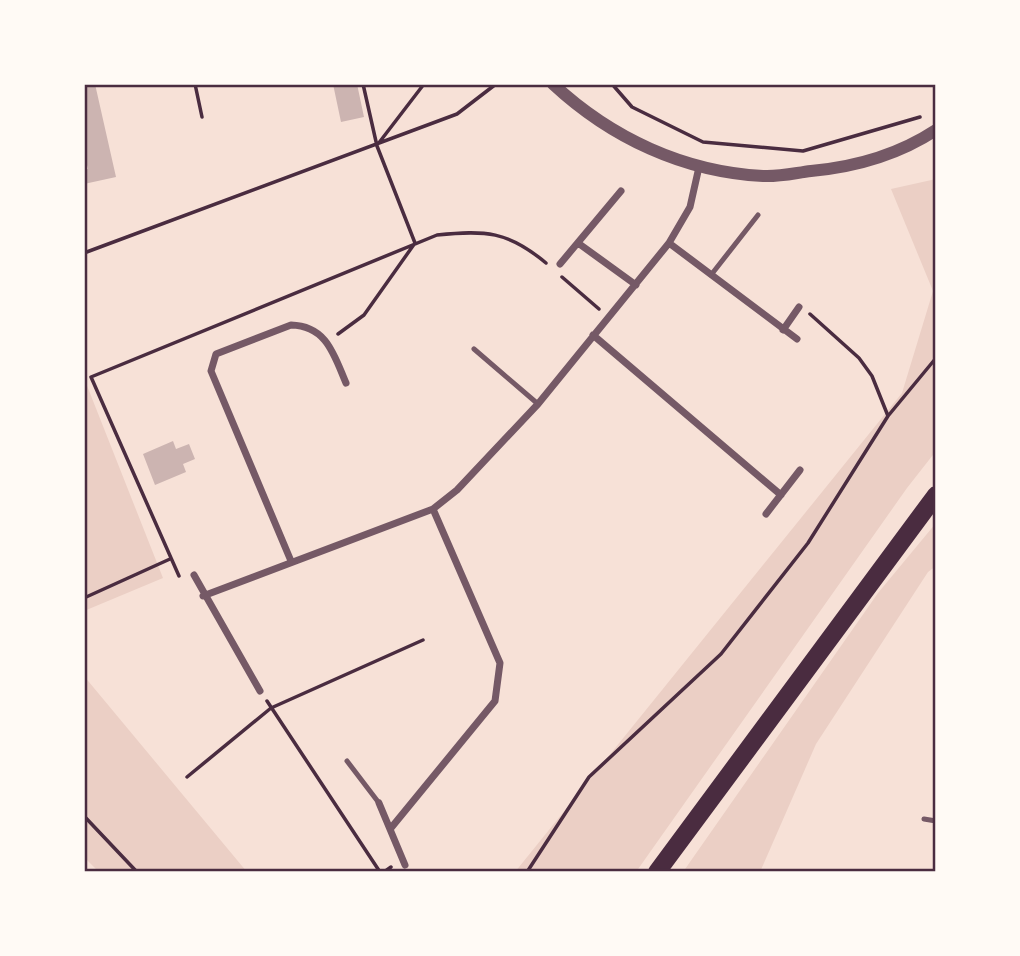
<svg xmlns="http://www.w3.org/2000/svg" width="1020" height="956" viewBox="0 0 1020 956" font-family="'Fira Sans Condensed',sans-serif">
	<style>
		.green { fill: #ebcfc5 }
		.building { fill: #ccb4b1 }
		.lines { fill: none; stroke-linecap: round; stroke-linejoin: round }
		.path { stroke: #4a2c40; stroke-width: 3.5 }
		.service { stroke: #755966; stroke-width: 5 }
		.minor { stroke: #755966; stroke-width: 7 }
		.tertiary { stroke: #755966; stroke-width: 12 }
		.primary { stroke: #4a2c40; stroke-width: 18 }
		.neatline { fill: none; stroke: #4a2c40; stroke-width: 2.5 }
	</style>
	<rect width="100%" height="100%" fill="#f7e1d7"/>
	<!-- green -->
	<path class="green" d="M 936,179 L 936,451 L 907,488 L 636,872 L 515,872 L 902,393 L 933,291 L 891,189 Z
		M 84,378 L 163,578 L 84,611 Z
		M 936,523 L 936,566 L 928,572 L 816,744 L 760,872 L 683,872 L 878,593 Z
		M 84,676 L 247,872 L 99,872 L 84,857 Z"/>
	<!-- building -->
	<path class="building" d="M 95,84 L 116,177 L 84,184 L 84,170 L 88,169 L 84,153 L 84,87 Z
		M 333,84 L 357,84 L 364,117 L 341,122 Z
		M 173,441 L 176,449 L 189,444 L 195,459 L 183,464 L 186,472 L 155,485 L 143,454 Z"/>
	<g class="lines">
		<!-- path -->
		<path class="path" d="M 195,84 L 202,117
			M 612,84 L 632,107 L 703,142 L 803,151 L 920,117
			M 378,144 L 424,84
			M 84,253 L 457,114 L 496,84
			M 562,277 L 599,309
			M 810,314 L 859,358 L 872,376 L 888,416
			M 338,334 L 364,315 L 415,243 L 377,146 L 363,84
			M 179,576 L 91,377 L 437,235 C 485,230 508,231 546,263
			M 84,598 L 170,559
			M 267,701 L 380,872
			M 187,777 L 271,708 L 423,640
			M 84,816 L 137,872
			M 384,872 L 391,867
			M 527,872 L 589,777 L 721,654 L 808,543 L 888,416 L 936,358"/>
		<!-- service -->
		<path class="service" d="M 711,275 L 758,215
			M 474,349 L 538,404
			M 347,761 L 379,803
			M 924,819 L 936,821"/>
		<!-- minor -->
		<path class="minor" d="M 578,243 L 636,285
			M 669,243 L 797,339
			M 560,264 L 621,191
			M 783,330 L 799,307
			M 593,335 L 781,495
			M 766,514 L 800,470
			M 291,561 L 211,371 L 216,354 L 291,325 C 327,326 334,355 346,383
			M 194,575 L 260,691
			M 203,596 L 433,509 L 457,490 L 538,404 L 669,243 L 690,207 L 699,167
			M 379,803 L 405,865
			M 391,828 L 495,701 L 500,663 L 433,509"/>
		<!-- tertiary -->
		<path class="tertiary" d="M 553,84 C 611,138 684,172 763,176 C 779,177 795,173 811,171 C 855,167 898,155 936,130"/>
		<!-- primary -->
		<path class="primary" d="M 657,872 L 936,495"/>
	</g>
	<!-- border -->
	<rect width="1020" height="956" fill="none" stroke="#fffaf5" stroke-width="172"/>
	<rect x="86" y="86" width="848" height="784" class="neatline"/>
</svg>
